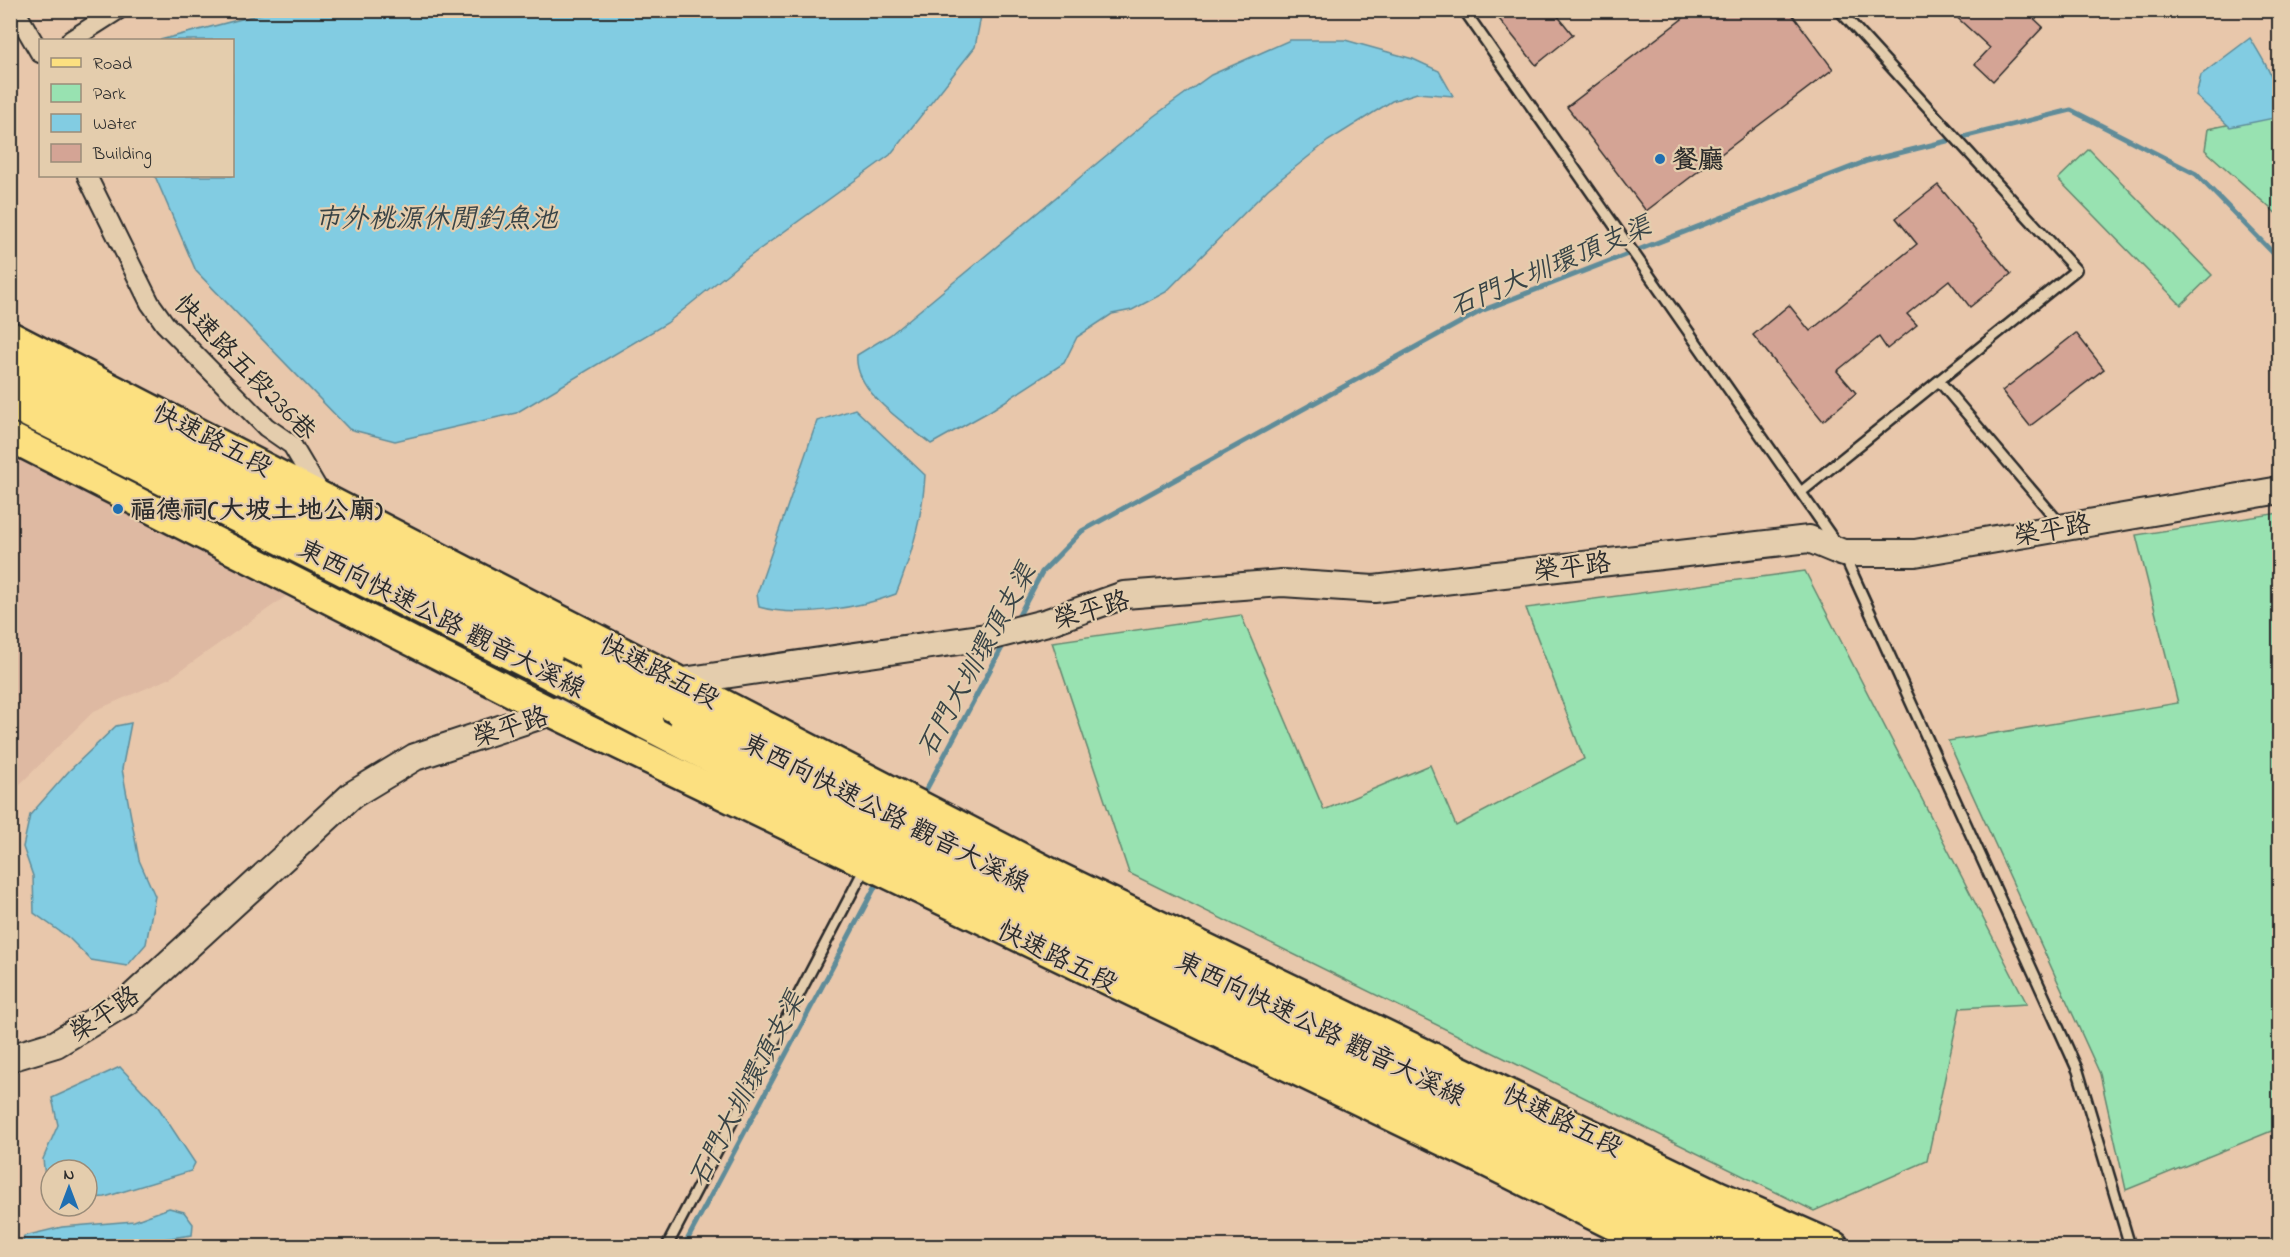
<svg xmlns="http://www.w3.org/2000/svg" width="2290" height="1257" viewBox="0 0 2290 1257" font-family="'Indie Flower','LXGW WenKai TC',sans-serif">
	<style>
		.built { fill: #deb9a2 }
		.green { fill: #98e2b1; stroke: #62866e; stroke-width: 1.5 }
		.water { fill: #82cce2; stroke: #5f8c99; stroke-width: 1.5 }
		.lines { fill: none; stroke-linecap: round; stroke-linejoin: round }
		.stream { stroke: #5f8c99; stroke-width: 5 }
		.building { fill: #d4a495; stroke: #2b2b2b; stroke-width: 1.5 }
		.lane-casing { stroke: #2b2b2b; stroke-width: 14 }
		.street-casing { stroke: #2b2b2b; stroke-width: 22 }
		.secondary-casing { stroke: #2b2b2b; stroke-width: 30 }
		.primary-casing { stroke: #2b2b2b; stroke-width: 33 }
		.highway-casing { stroke: #2b2b2b; stroke-width: 38 }
		.lane { stroke: #e4cdad; stroke-width: 9 }
		.street { stroke: #e4cdad; stroke-width: 18 }
		.secondary { stroke: #e4cdad; stroke-width: 26 }
		.primary { stroke: #fce080; stroke-width: 28 }
		.highway { stroke: #fce080; stroke-width: 33 }
		.highway-bridge-casing { stroke: #2b2b2b; stroke-width: 38; stroke-linecap: butt }
		.highway-bridge { stroke: #fce080; stroke-width: 33 }
		.poi-dot { fill: #1f6fb2; stroke: #e4cdad; stroke-width: 2 }
		.labels { text-anchor: middle; stroke-width: 4.5; stroke-linejoin: round; paint-order: stroke }
		.poi-label { font-size: 26px; font-weight: bold; fill: #2b2b2b; stroke: #e4cdad; text-anchor: start }
		.street-label { font-size: 26px; fill: #2b2b2b; stroke: #e4cdad }
		.water-label { font-size: 27px; font-style: italic; fill: #384346; stroke: #e4cdad }
	</style>
	<rect width="100%" height="100%" fill="#e8c7ab"/>
	<filter id="ink" filterUnits="userSpaceOnUse"><feTurbulence type="fractalNoise" baseFrequency=".0167" numOctaves="2"/><feDisplacementMap in="SourceGraphic" scale="12" xChannelSelector="R" yChannelSelector="G"/><feConvolveMatrix kernelMatrix="1 2 1 2 8 2 1 2 1" color-interpolation-filters="sRGB"/></filter>
	<g filter="url(#ink)">
		<!-- built -->
		<path class="built" d="M 11,446 L 299,587 L 170,678 L 94,711 L 11,793 Z"/>
		<!-- green -->
		<path class="green" d="M 2279,114 L 2279,216 L 2205,150 L 2208,129 Z
			M 2089,149 L 2212,275 L 2181,305 L 2058,179 Z
			M 2279,513 L 2279,1128 L 2126,1190 L 2100,1074 L 1948,741 L 2178,703 L 2136,535 Z
			M 1805,571 L 2027,1004 L 1960,1008 L 1927,1161 L 1814,1211 L 1129,873 L 1052,642 L 1241,615 L 1324,810 L 1430,765 L 1456,826 L 1584,759 L 1526,608 Z"/>
		<!-- water -->
		<path class="water" d="M 276,10 L 982,10 L 982,11 L 975,47 L 890,155 L 742,262 L 667,323 L 516,413 L 395,441 L 349,429 L 196,271 L 155,176 L 232,176 L 232,40 L 160,40 Z
			M 2250,38 C 2266,64 2280,86 2279,117 L 2230,127 L 2196,96 L 2201,75 Z
			M 1290,40 L 1345,40 L 1413,59 L 1439,71 L 1453,96 L 1417,93 L 1392,101 L 1328,141 L 1268,189 L 1166,292 L 1132,310 L 1112,314 L 1077,337 L 1064,363 L 990,411 L 931,444 C 906,424 853,391 857,355 L 890,335 L 1154,116 L 1211,75 Z
			M 855,409 L 925,475 C 923,514 911,558 896,594 C 860,608 796,618 759,607 L 757,594 L 817,421 Z
			M 131,723 L 122,769 L 139,860 L 155,896 L 146,944 L 127,966 L 91,960 L 69,938 L 34,913 L 33,876 L 23,847 L 30,815 L 69,771 L 116,726 Z
			M 120,1067 L 158,1107 L 195,1163 L 191,1171 L 105,1197 L 87,1198 L 87,1170 L 51,1170 L 51,1195 L 47,1194 L 43,1159 L 58,1125 L 52,1098 Z
			M 169,1208 L 184,1212 L 193,1224 L 192,1235 L 111,1246 L 22,1246 L 24,1236 L 62,1227 L 134,1221 Z"/>
		<g class="lines">
			<!-- stream -->
			<path class="stream" d="M 1016,621 L 1042,572 L 1082,531 L 1481,311 L 1867,161 L 2071,110 L 2196,174 L 2280,260
				M 926,790 L 1006,640
				M 684,1246 L 875,887"/>
		</g>
		<!-- building -->
		<path class="building" d="M 1492,10 L 1553,10 L 1573,35 L 1536,65 Z
			M 1694,10 L 1789,10 L 1833,69 L 1646,211 L 1567,107 Z
			M 1949,10 L 2025,10 L 2043,27 L 1993,81 L 1975,64 L 1990,48 Z
			M 1938,185 L 2011,274 L 1970,307 L 1949,280 L 1907,314 L 1917,325 L 1887,349 L 1879,337 L 1837,371 L 1856,393 L 1823,421 L 1753,335 L 1789,305 L 1810,331 L 1917,244 L 1896,218 Z
			M 2076,333 L 2104,369 L 2030,426 L 2002,391 Z"/>
		<g class="lines">
			<!-- lane casing -->
			<g class="lane-casing">
				<path id="lane" d="M 1464,10 L 1836,543
					M 1939,381 L 2062,526
					M 1801,492 L 2076,270 L 1839,10
					M 1845,557 L 2078,1071 L 2130,1246
					M 667,1246 L 866,866"/>
			</g>
			<!-- street casing -->
			<g class="street-casing">
				<path id="street" d="M 15,10 L 40,53
					M 71,40 L 118,10
					M 87,176 L 150,303 L 165,324 L 266,427 L 292,445 L 321,494"/>
			</g>
			<!-- secondary casing -->
			<g class="secondary-casing">
				<path id="secondary" d="M 669,683 L 993,636 L 1048,622 L 1124,595 L 1282,583 L 1374,589 L 1809,539 L 1843,553 L 1915,553 L 2280,490
					M 10,1058 L 56,1044 L 129,1000 L 352,795 L 415,757 L 551,712 L 610,697"/>
			</g>
			<!-- primary casing -->
			<g class="primary-casing">
				<path id="primary" d="M 10,336 L 1051,873 L 1718,1195 L 1834,1246
					M 10,437 L 551,712 L 1478,1158 L 1655,1246"/>
			</g>
			<!-- highway casing -->
			<g class="highway-casing">
				<path id="highway" d="M 10,364 L 596,664
					M 10,401 L 553,674
					M 679,708 L 879,811 L 1768,1246
					M 646,722 L 873,840 L 1715,1246"/>
			</g>
			<!-- lane -->
			<use href="#lane" class="lane"/>
			<!-- street -->
			<use href="#street" class="street"/>
			<!-- secondary -->
			<use href="#secondary" class="secondary"/>
			<!-- primary -->
			<use href="#primary" class="primary"/>
			<!-- highway -->
			<use href="#highway" class="highway"/>
			<!-- highway-bridge casing -->
			<g class="highway-bridge-casing">
				<path id="highway-bridge" d="M 596,664 L 679,708
					M 553,674 L 646,722"/>
			</g>
			<!-- highway-bridge -->
			<use href="#highway-bridge" class="highway-bridge"/>
		</g>
	</g>
	<!-- markers -->
	<g class="poi-dot">
		<circle cx="1660" cy="159" r="6"/>
		<circle cx="118" cy="509" r="6"/>
	</g>
	<g class="labels">
		<!-- poi labels -->
		<g class="poi-label">
			<text x="1672" y="168">餐廳</text>
			<text x="130" y="518">福德祠(大坡土地公廟)</text>
		</g>
		<!-- street labels -->
		<g class="street-label">
			<text transform="translate(246 367) rotate(46)" y="9">快速路五段236巷</text>
			<text transform="translate(213 439) rotate(27)" y="9">快速路五段</text>
			<text transform="translate(2052 529) rotate(-10)" y="9">榮平路</text>
			<text transform="translate(1572 566) rotate(-7)" y="9">榮平路</text>
			<text transform="translate(1091 609) rotate(-16)" y="9">榮平路</text>
			<text transform="translate(442 618) rotate(27)" y="9">東西向快速公路 觀音大溪線</text>
			<text transform="translate(660 671) rotate(27)" y="9">快速路五段</text>
			<text transform="translate(510 726) rotate(-18)" y="9">榮平路</text>
			<text transform="translate(886 812) rotate(27)" y="9">東西向快速公路 觀音大溪線</text>
			<text transform="translate(1058 956) rotate(26)" y="9">快速路五段</text>
			<text transform="translate(104 1013) rotate(-34)" y="9">榮平路</text>
			<text transform="translate(1321 1028) rotate(26)" y="9">東西向快速公路 觀音大溪線</text>
			<text transform="translate(1563 1120) rotate(26)" y="9">快速路五段</text>
		</g>
		<!-- water labels -->
		<g class="water-label">
			<text x="436" y="227">市外桃源休閒釣魚池</text>
			<text transform="translate(1550 266) rotate(-23)" y="9">石門大圳環頂支渠</text>
			<text transform="translate(976 660) rotate(-61)" y="9">石門大圳環頂支渠</text>
			<text transform="translate(746 1089) rotate(-62)" y="9">石門大圳環頂支渠</text>
		</g>
	</g>
	<!-- margin -->
	<rect width="2290" height="1257" fill="none" stroke="#e4cdad" stroke-width="36"/>
	<rect x="18" y="18" width="2254" height="1221" fill="none" stroke="#2b2b2b" stroke-width="2" filter="url(#ink)"/>
	<!-- legend -->
	<rect x="39" y="39" width="195" height="138" fill="#e4cdad" stroke="#9a8c79" stroke-width="1.5"/>
	<rect x="51" y="58" width="30" height="9" fill="#fce080" stroke="#9a8c79" stroke-width="1.5"/>
	<text x="93" y="69" font-size="18" fill="#2b2b2b">Road</text>
	<rect x="51" y="84" width="30" height="18" fill="#98e2b1" stroke="#9a8c79" stroke-width="1.5"/>
	<text x="93" y="99" font-size="18" fill="#2b2b2b">Park</text>
	<rect x="51" y="114" width="30" height="18" fill="#82cce2" stroke="#9a8c79" stroke-width="1.5"/>
	<text x="93" y="129" font-size="18" fill="#2b2b2b">Water</text>
	<rect x="51" y="144" width="30" height="18" fill="#d4a495" stroke="#9a8c79" stroke-width="1.5"/>
	<text x="93" y="159" font-size="18" fill="#2b2b2b">Building</text>
	<!-- north arrow -->
	<g transform="translate(69 1188)"><circle r="28" fill="#e4cdad" stroke="#9a8c79" stroke-width="1.5"/>
	<path d="M0-4.5L10 22L0 15L-10 22Z" fill="#1f6fb2"/>
	<text y="-9" font-size="16" font-weight="bold" text-anchor="middle" fill="#2b2b2b">N</text>
	</g>
</svg>
